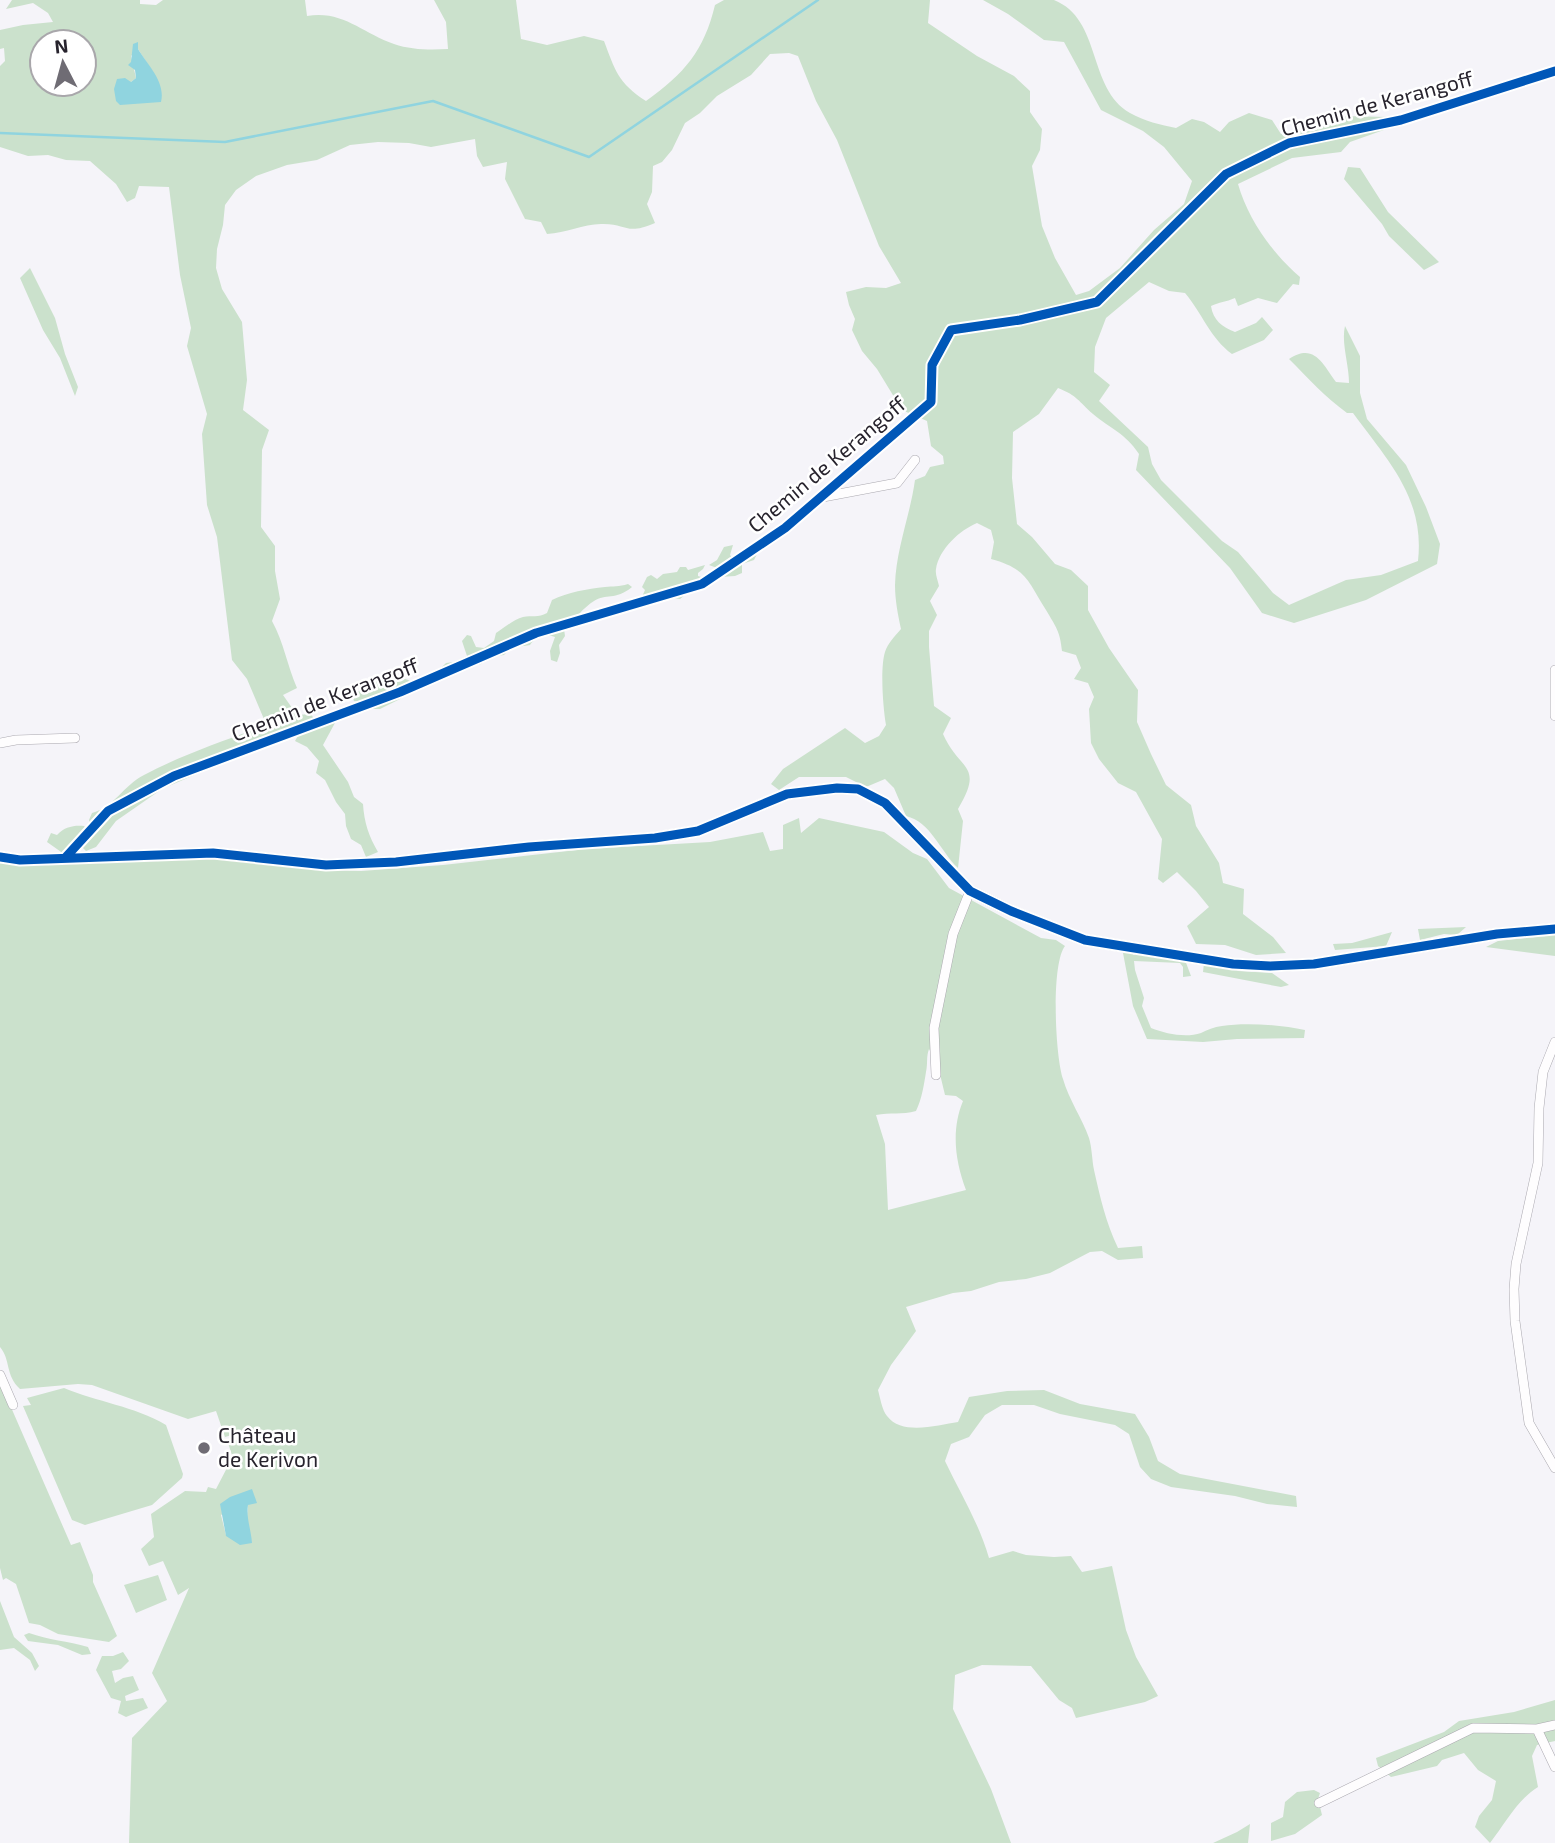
<svg xmlns="http://www.w3.org/2000/svg" width="1555" height="1843" viewBox="0 0 1555 1843" font-family="'Exo 2',sans-serif">
	<style>
		.green { fill: #cbe1cc; fill-rule: evenodd }
		.water { fill: #90d4df }
		.lines { fill: none; stroke-linecap: round; stroke-linejoin: round }
		.stream { stroke: #90d4df; stroke-width: 2.5 }
		.minor-casing { stroke: #aba9b0; stroke-width: 10 }
		.tertiary-casing { stroke: #aba9b0; stroke-width: 12 }
		.minor { stroke: #fefdfe; stroke-width: 9 }
		.tertiary { stroke: #fefdfe; stroke-width: 10 }
		.cycleway-casing { stroke: #fff; stroke-width: 13 }
		.cycleway { stroke: #0057b8; stroke-width: 9 }
		.poi-dot { fill: #6f6c74; stroke: #fff; stroke-width: 2.5 }
		.labels { text-anchor: middle; stroke-width: 5; stroke-linejoin: round; paint-order: stroke }
		.street-label { font-size: 21px; fill: #27232d; stroke: #fff }
		.poi-label { font-size: 21px; fill: #27232d; stroke: #fff; text-anchor: start }
	</style>
	<rect width="100%" height="100%" fill="#f5f4f9"/>
	<!-- green -->
	<path class="green" d="M 12,0 L 140,0 L 140,4 L 156,5 L 163,0 L 305,0 L 307,16 C 343,10 362,33 394,44 C 411,50 431,50 448,49 L 446,22 L 434,0 L 516,0 L 521,39 L 547,45 L 584,36 L 604,41 C 615,70 618,83 646,101 C 684,74 704,51 715,5 L 724,0 L 930,0 L 928,23 L 977,56 L 1014,76 L 1030,91 L 1030,112 L 1042,129 L 1040,150 L 1032,166 L 1042,226 L 1055,258 L 1076,295 L 1089,291 L 1120,268 L 1154,230 L 1184,204 L 1192,181 L 1164,147 L 1143,131 L 1101,110 L 1064,42 L 1044,40 L 1008,14 L 983,0 L 1054,0 C 1102,19 1087,88 1130,113 C 1144,121 1161,125 1176,128 L 1192,119 L 1204,122 L 1220,132 L 1229,122 L 1249,113 L 1272,120 L 1281,134 L 1296,131 L 1307,131 L 1343,116 L 1389,117 L 1395,126 L 1350,142 L 1341,152 L 1292,158 L 1238,184 C 1248,219 1272,253 1300,277 L 1299,285 L 1293,284 L 1277,303 L 1258,298 L 1238,306 L 1235,298 C 1226,302 1219,302 1211,306 C 1213,320 1222,327 1235,332 L 1256,323 L 1262,317 L 1273,330 L 1264,340 L 1232,354 C 1210,338 1202,313 1185,293 L 1169,291 L 1149,282 L 1106,318 L 1095,347 L 1094,372 L 1110,385 L 1099,401 L 1148,447 L 1152,464 L 1161,480 L 1222,541 L 1238,552 L 1273,593 L 1289,605 L 1346,580 L 1381,575 L 1418,561 C 1425,498 1388,461 1353,413 L 1347,413 C 1325,397 1308,378 1289,359 C 1314,342 1323,364 1336,382 L 1349,383 C 1349,364 1341,343 1345,326 L 1360,356 L 1360,393 L 1367,419 L 1406,465 L 1426,507 L 1440,544 L 1437,564 L 1366,600 L 1294,623 L 1262,613 L 1230,568 L 1136,470 L 1139,454 C 1125,433 1111,429 1093,414 C 1078,401 1078,396 1058,388 L 1039,414 L 1013,432 L 1012,478 L 1017,524 L 1032,537 L 1055,564 L 1071,570 L 1088,586 L 1088,610 L 1109,648 L 1138,690 L 1137,722 L 1151,754 L 1166,785 L 1191,805 L 1196,826 L 1219,863 L 1223,883 L 1244,889 L 1243,914 L 1273,937 L 1286,953 L 1256,955 L 1225,945 L 1196,944 L 1187,926 L 1209,907 L 1196,891 L 1177,872 L 1163,883 L 1158,879 L 1162,839 L 1136,792 L 1118,783 L 1099,759 L 1091,743 L 1089,709 L 1094,697 L 1088,683 L 1074,679 L 1081,668 L 1076,655 L 1062,651 C 1060,631 1056,627 1046,610 C 1028,582 1028,569 991,559 L 994,542 L 991,530 L 977,523 C 960,530 939,549 936,569 C 935,574 938,581 939,586 L 930,601 L 937,615 L 929,631 L 929,647 L 934,706 L 951,718 L 943,734 C 959,771 985,764 958,809 L 963,821 L 958,868 C 940,851 931,822 906,816 L 894,788 L 885,779 L 866,787 L 846,777 L 799,777 L 779,790 L 771,784 L 783,769 L 845,728 L 865,743 L 879,736 L 886,725 C 883,708 880,668 885,652 C 888,643 894,637 901,629 C 898,615 895,600 895,585 C 896,549 910,516 915,480 L 925,476 L 930,467 L 944,464 L 943,456 L 931,446 L 927,421 L 902,410 L 877,369 L 862,351 L 852,330 L 855,319 L 849,305 L 846,292 L 866,287 L 886,288 L 901,283 L 879,246 L 837,140 L 816,101 L 798,56 L 789,53 L 770,54 L 751,75 L 717,96 L 700,113 L 685,123 L 672,150 L 662,162 L 653,166 L 652,192 L 647,204 L 655,223 C 625,236 627,223 601,224 C 583,224 566,233 547,234 L 541,222 L 525,219 L 505,179 L 507,162 L 483,167 L 477,156 L 475,139 L 431,147 L 409,143 L 378,142 L 350,145 L 317,160 L 287,165 L 256,176 L 236,190 L 225,205 L 223,225 L 217,249 L 216,268 L 222,289 L 242,322 L 247,380 L 243,410 L 269,430 L 262,450 L 261,527 L 275,546 L 275,571 L 280,599 L 272,621 C 284,643 287,665 297,688 L 283,695 L 297,715 L 311,714 L 314,719 L 336,721 L 323,745 L 348,782 L 354,797 L 363,804 C 364,822 369,837 378,852 L 366,857 L 361,845 L 351,839 L 346,826 L 345,814 L 336,802 L 325,780 L 316,773 L 319,761 L 307,747 L 295,741 L 299,734 L 227,761 L 162,789 L 116,821 L 96,847 L 86,851 L 82,847 L 69,848 L 64,854 L 47,842 L 51,833 L 57,835 C 64,827 74,825 84,826 L 87,829 L 90,824 L 89,820 L 92,813 C 113,808 124,785 144,775 C 180,756 220,742 259,728 L 269,731 L 247,679 L 232,660 L 217,537 L 207,505 L 202,434 L 207,414 L 187,346 L 191,328 L 180,275 L 169,187 L 139,186 L 135,198 L 127,202 L 116,184 L 90,161 L 66,160 L 48,155 L 28,156 L 0,147 L 0,66 L 5,61 L 4,48 L 0,49 L 0,30 L 23,25 L 53,22 L 48,13 L 33,3 L 6,9 ZM 42,42 L 84,42 L 84,84 L 42,84 ZM 138,49 C 149,67 161,79 161,102 L 152,101 L 131,82 L 136,78 L 131,56 Z
		M 1348,167 L 1360,168 L 1388,212 L 1439,262 L 1424,270 L 1389,236 L 1382,224 L 1344,179 Z
		M 30,268 L 55,318 L 65,354 L 78,387 L 75,396 L 60,358 L 43,330 L 20,278 Z
		M 733,545 L 730,555 L 733,559 L 757,554 L 754,560 L 742,564 L 742,573 L 735,576 L 719,577 L 704,587 L 686,594 L 680,599 L 666,597 L 641,599 L 645,590 L 642,587 L 647,577 L 651,575 L 657,579 L 663,574 L 677,572 L 680,567 L 686,567 L 688,570 L 705,565 L 703,569 L 698,573 L 698,576 L 704,578 L 715,572 L 717,568 L 709,565 L 717,560 L 724,547 Z
		M 628,584 L 632,587 C 615,601 606,593 594,601 C 584,607 574,620 564,629 L 565,636 L 559,645 L 560,653 L 557,662 L 551,660 L 550,651 L 555,637 C 547,634 535,637 530,645 C 520,647 511,646 504,655 L 489,657 L 481,664 L 460,670 L 445,679 L 440,677 L 422,688 L 412,689 L 400,699 L 380,709 L 363,709 L 362,702 L 354,701 L 352,696 C 369,683 391,670 412,682 C 425,677 437,673 446,663 L 454,662 L 467,656 L 462,641 L 467,635 L 471,636 L 476,647 L 484,648 L 494,641 L 496,633 C 504,628 514,619 523,617 C 532,615 538,618 547,613 L 552,600 C 568,592 587,589 605,587 C 613,586 619,587 628,584 Z
		M 799,818 L 801,833 L 819,818 L 884,832 L 913,853 L 927,859 L 949,888 L 1041,938 L 1056,940 L 1065,946 C 1051,964 1055,1055 1063,1079 C 1069,1100 1082,1118 1089,1138 C 1092,1148 1092,1160 1094,1170 C 1100,1197 1106,1223 1118,1248 L 1142,1246 L 1143,1258 L 1118,1260 L 1102,1251 L 1090,1252 L 1050,1273 L 1026,1279 L 999,1282 L 971,1291 L 953,1293 L 906,1307 L 916,1331 L 891,1365 L 878,1390 C 880,1397 882,1410 887,1416 C 902,1436 938,1425 958,1422 L 969,1397 L 1007,1391 L 1044,1390 L 1080,1404 L 1135,1414 L 1149,1437 L 1158,1461 L 1180,1474 L 1296,1496 L 1297,1507 L 1267,1504 L 1235,1496 L 1171,1487 L 1151,1479 L 1140,1467 L 1129,1434 L 1115,1425 L 1060,1414 L 1034,1405 L 1002,1405 L 985,1415 L 969,1437 L 951,1444 L 945,1461 C 960,1493 979,1523 989,1558 L 1013,1551 L 1026,1555 L 1054,1557 L 1071,1556 L 1082,1572 L 1112,1566 L 1126,1630 L 1136,1657 L 1158,1696 L 1145,1702 L 1076,1718 L 1072,1708 L 1059,1700 L 1031,1666 L 982,1665 L 955,1675 L 953,1709 L 991,1789 L 1011,1843 L 129,1843 L 132,1738 L 167,1701 L 152,1673 L 189,1588 L 178,1595 L 163,1561 L 149,1566 L 141,1549 L 154,1537 L 151,1514 L 185,1491 L 206,1492 L 208,1487 L 216,1489 L 229,1464 L 239,1464 L 234,1461 L 228,1443 L 250,1435 L 249,1430 L 225,1437 L 216,1411 L 188,1419 L 92,1385 L 78,1384 L 20,1389 C 5,1375 11,1360 0,1347 L 0,860 L 212,856 L 305,869 L 361,871 L 443,865 L 586,849 L 710,842 L 763,832 L 770,851 L 783,849 L 783,825 ZM 929,1049 L 938,1066 L 945,1095 L 956,1096 L 963,1101 C 951,1130 955,1161 966,1190 L 888,1210 L 885,1144 L 876,1115 C 890,1112 902,1115 916,1111 C 922,1099 924,1084 926,1072 C 928,1063 926,1057 929,1049 ZM 254,1494 L 248,1505 L 247,1517 L 226,1535 L 221,1515 Z
		M 1466,927 L 1457,935 L 1444,934 L 1420,940 L 1418,929 Z
		M 1392,932 L 1386,946 L 1335,950 L 1333,944 L 1352,943 Z
		M 1555,935 L 1555,956 L 1486,947 L 1498,941 Z
		M 1128,950 L 1134,955 C 1142,952 1149,951 1155,958 L 1168,956 L 1185,960 L 1191,976 L 1183,977 L 1183,967 L 1180,963 L 1134,961 L 1135,970 L 1144,998 L 1142,1006 L 1151,1028 C 1166,1034 1186,1038 1201,1033 C 1207,1030 1214,1027 1222,1026 C 1246,1022 1281,1025 1305,1030 L 1304,1038 L 1237,1039 L 1203,1042 L 1147,1039 L 1133,1006 L 1123,953 Z
		M 1204,963 L 1233,967 L 1238,971 L 1272,973 L 1289,985 L 1281,987 L 1203,972 Z
		M 0,1382 L 71,1545 L 80,1542 L 93,1575 L 93,1582 L 117,1636 L 109,1642 L 58,1634 L 40,1625 L 29,1623 L 16,1584 L 6,1578 L 3,1580 L 0,1568 Z
		M 64,1388 C 97,1402 134,1406 166,1425 L 183,1474 L 182,1478 L 152,1505 L 85,1525 L 72,1520 L 23,1406 L 31,1405 L 27,1398 Z
		M 158,1575 L 167,1600 L 136,1613 L 124,1585 Z
		M 0,1601 L 14,1637 L 32,1653 L 39,1666 L 35,1671 L 30,1660 L 14,1648 L 0,1650 Z
		M 29,1633 C 48,1640 68,1641 88,1647 L 91,1654 L 82,1655 L 58,1645 L 28,1641 L 24,1635 Z
		M 123,1652 L 129,1661 L 121,1669 L 112,1671 L 115,1683 L 123,1678 L 133,1676 L 139,1690 L 125,1696 L 126,1701 L 143,1698 L 148,1708 L 126,1717 L 118,1713 L 121,1701 L 111,1698 L 96,1670 L 102,1656 L 113,1656 Z
		M 1555,1700 L 1555,1741 L 1537,1745 L 1532,1756 L 1538,1787 C 1517,1800 1505,1824 1490,1843 L 1475,1827 L 1479,1816 L 1492,1800 L 1496,1781 L 1478,1770 L 1464,1753 L 1442,1760 L 1437,1766 L 1391,1777 L 1378,1766 L 1376,1758 L 1444,1732 L 1459,1721 L 1514,1712 Z
		M 1314,1790 L 1320,1793 L 1318,1799 L 1322,1815 L 1295,1834 L 1271,1841 L 1271,1823 L 1283,1817 L 1285,1802 L 1297,1792 Z
		M 1250,1824 L 1248,1843 L 1213,1843 L 1237,1832 Z"/>
	<!-- water -->
	<path class="water" d="M 138,42 L 138,49 C 147,64 166,82 161,102 L 120,105 L 116,101 L 114,89 L 117,79 L 125,78 L 131,82 L 136,78 L 135,70 L 128,65 L 131,62 L 133,44 Z
		M 252,1489 L 257,1503 L 248,1505 C 246,1518 251,1529 252,1543 L 240,1545 L 226,1536 L 220,1504 L 230,1497 Z"/>
	<g class="lines">
		<!-- stream -->
		<path class="stream" d="M 0,133 L 225,142 L 433,101 L 589,157 L 818,0"/>
		<!-- minor casing -->
		<g class="minor-casing">
			<path id="minor" d="M 823,497 L 897,483 L 915,460
				M 1555,670 L 1555,716
				M 0,743 L 16,740 L 75,738
				M 65,858 L 108,811 L 174,776 L 400,692 L 536,633 L 702,584 L 785,528 L 931,402 L 932,365 L 951,330 L 1020,320 L 1097,302 L 1226,174 L 1289,143 L 1401,120 L 1555,71
				M 1555,1042 L 1543,1072 L 1539,1108 L 1538,1163 L 1516,1264 L 1514,1289 L 1515,1321 L 1529,1423 L 1555,1468
				M 936,1075 L 934,1028 L 953,934 L 970,891
				M 0,1375 L 13,1405
				M 1555,1725 L 1537,1729 L 1555,1767
				M 1319,1803 L 1473,1728 L 1537,1729"/>
		</g>
		<!-- tertiary casing -->
		<g class="tertiary-casing">
			<path id="tertiary" d="M 0,857 L 20,860 L 213,853 L 326,865 L 396,862 L 529,847 L 655,838 L 698,831 L 787,794 L 837,788 L 858,789 L 885,803 L 970,891 L 1011,911 L 1085,940 L 1233,964 L 1270,966 L 1314,964 L 1497,934 L 1555,929"/>
		</g>
		<!-- minor -->
		<use href="#minor" class="minor"/>
		<!-- tertiary -->
		<use href="#tertiary" class="tertiary"/>
		<!-- cycleway casing -->
		<g class="cycleway-casing">
			<path id="cycleway" d="M 0,857 L 20,860 L 213,853 L 326,865 L 396,862 L 529,847 L 655,838 L 698,831 L 787,794 L 837,788 L 858,789 L 885,803 L 970,891 L 1011,911 L 1085,940 L 1233,964 L 1270,966 L 1314,964 L 1497,934 L 1555,929
				M 65,858 L 108,811 L 174,776 L 400,692 L 536,633 L 702,584 L 785,528 L 931,402 L 932,365 L 951,330 L 1020,320 L 1097,302 L 1226,174 L 1289,143 L 1401,120 L 1555,71"/>
		</g>
		<!-- cycleway -->
		<use href="#cycleway" class="cycleway"/>
	</g>
	<!-- markers -->
	<circle class="poi-dot" cx="204" cy="1448" r="7"/>
	<g class="labels">
		<!-- street labels -->
		<g class="street-label">
			<text transform="translate(1377 104) rotate(-15)" y="7">Chemin de Kerangoff</text>
			<text transform="translate(827 465) rotate(-40)" y="7">Chemin de Kerangoff</text>
			<text transform="translate(325 700) rotate(-21)" y="7">Chemin de Kerangoff</text>
		</g>
		<!-- poi labels -->
		<g class="poi-label">
			<text x="218" y="1443">Château<tspan x="218" dy="24">de Kerivon</tspan></text>
		</g>
	</g>
	<!-- north arrow -->
	<g transform="translate(63 63) rotate(354)"><circle r="33" fill="#ffffff" stroke="#a9a7ab" stroke-width="2"/>
	<path d="M0-5L12 26L0 18L-12 26Z" fill="#6f6c74"/>
	<text y="-10" font-size="19" font-weight="bold" text-anchor="middle" fill="#27232d">N</text>
	</g>
</svg>
